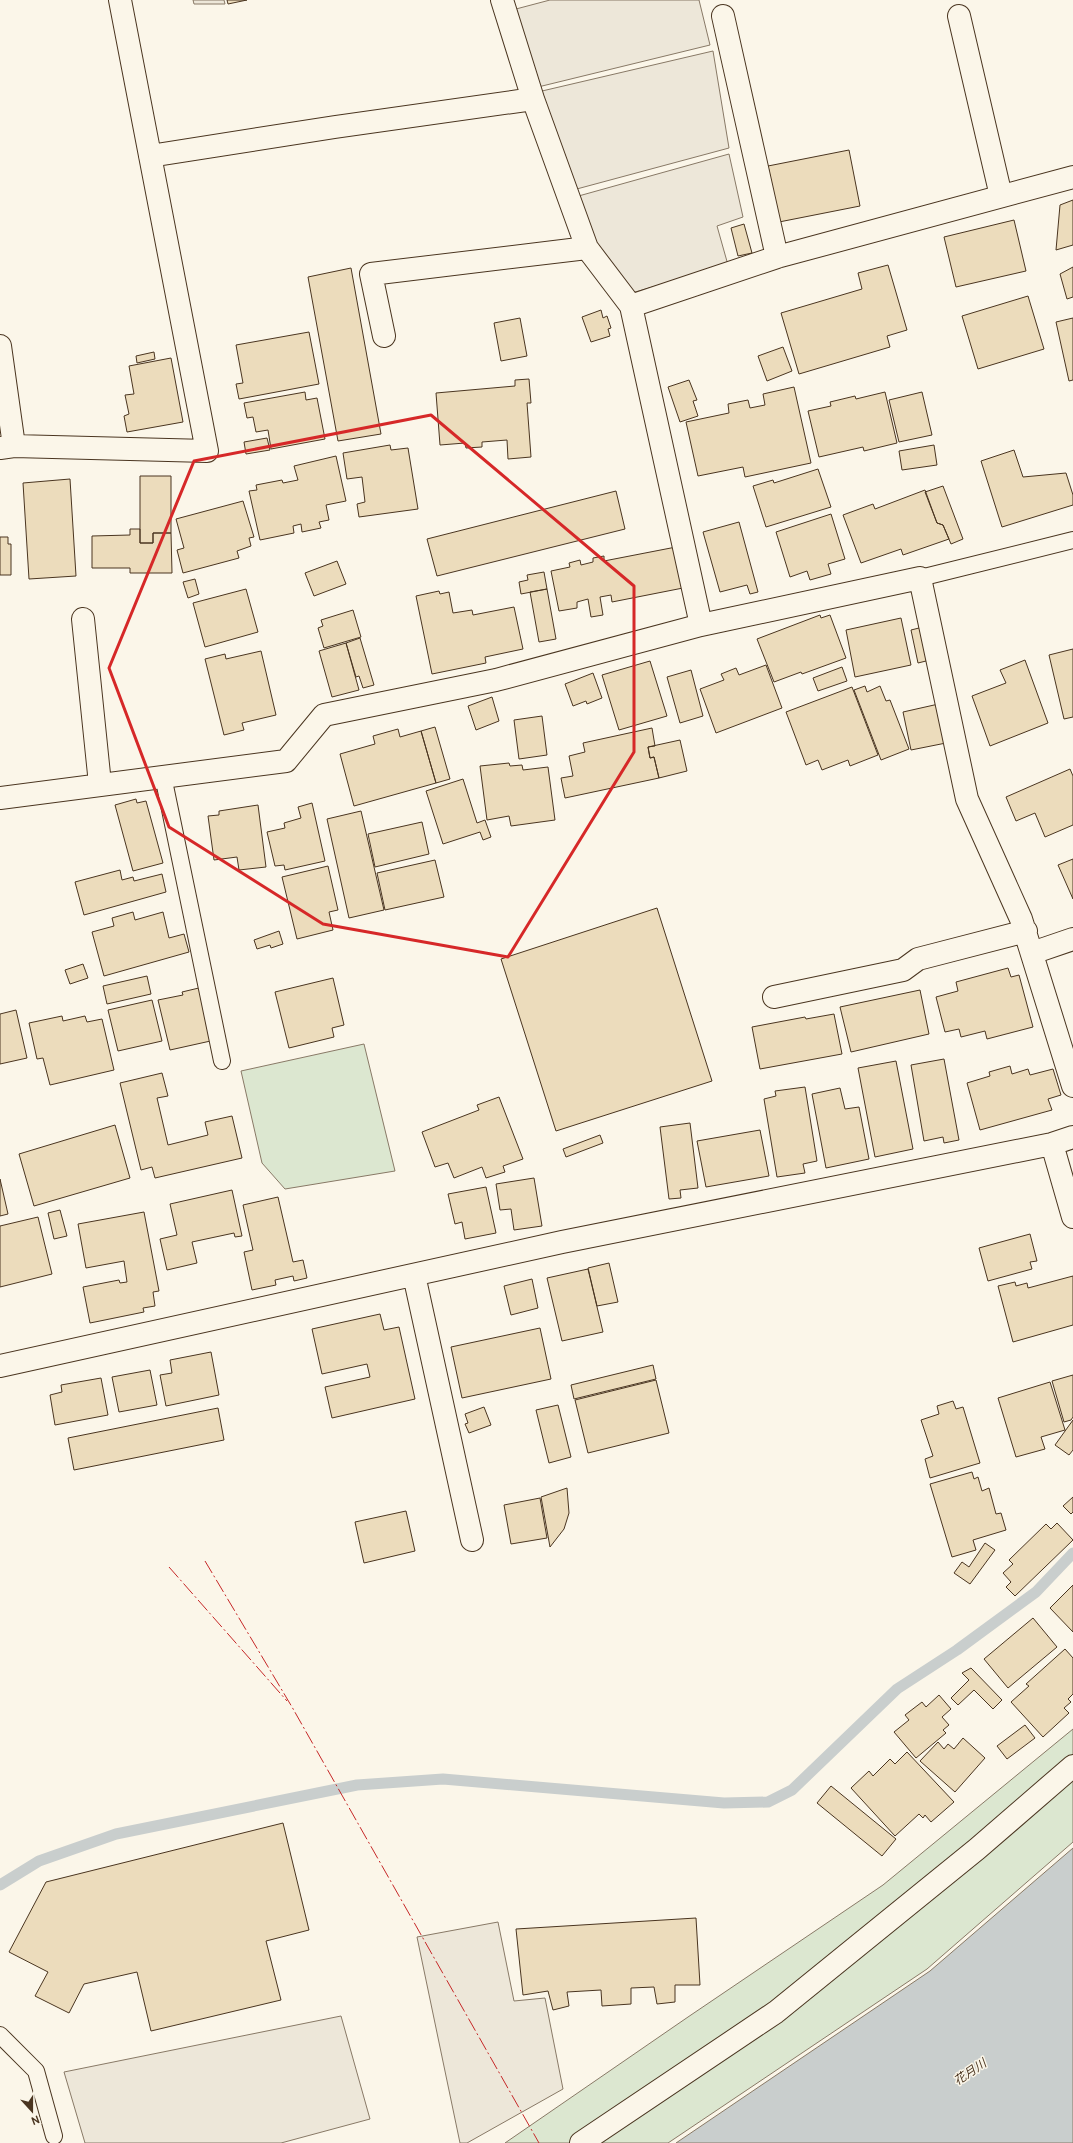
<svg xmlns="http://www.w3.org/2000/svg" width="1073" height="2143" viewBox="0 0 1073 2143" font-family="Overpass,'Noto Sans JP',sans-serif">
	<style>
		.green { fill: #dce7d0; stroke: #887966 }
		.parking { fill: #ede7d9; stroke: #887966 }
		.water { fill: #c9cecd; stroke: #887966 }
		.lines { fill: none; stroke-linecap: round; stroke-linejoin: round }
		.stream { stroke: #c9cecd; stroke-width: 11 }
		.building { fill: #ecdcbc; stroke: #4a3520 }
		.service-casing { stroke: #4a3520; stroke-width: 18 }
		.minor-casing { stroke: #4a3520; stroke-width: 24 }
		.service { stroke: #fbf6e9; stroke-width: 16 }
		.minor { stroke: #fbf6e9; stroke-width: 22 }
		.power { stroke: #c62828; stroke-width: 1; stroke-dasharray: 14 3 2 3; stroke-linecap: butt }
		.marked { fill: none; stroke: #d62828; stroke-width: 3; stroke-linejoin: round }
		.labels { text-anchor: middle; stroke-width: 3; stroke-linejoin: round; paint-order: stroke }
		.water-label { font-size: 12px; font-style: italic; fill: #4a3520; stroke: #fbf6e9 }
	</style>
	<rect width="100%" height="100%" fill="#fbf6e9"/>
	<!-- green -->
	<path class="green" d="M 364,1044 L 395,1171 L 285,1189 L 262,1163 L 241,1071 Z
		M 1073,1729 L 1073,1842 L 927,1969 L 668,2143 L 505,2143 L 688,2017 L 883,1885 Z"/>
	<!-- parking -->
	<path class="parking" d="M 193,0 L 224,0 L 225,4 L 194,4 Z
		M 550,0 L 699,0 L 710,45 L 538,87 L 516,9 Z
		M 713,51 L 729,148 L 573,190 L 542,91 Z
		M 729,154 L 743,217 L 717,226 L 728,265 L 618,297 L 575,197 Z
		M 498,1922 L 514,2001 L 545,1998 L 563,2089 L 467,2143 L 460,2143 L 417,1937 Z
		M 341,2016 L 370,2119 L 281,2143 L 85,2143 L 64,2072 Z"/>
	<!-- water -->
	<path class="water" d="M 1073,1848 L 1073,2143 L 676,2143 L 930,1971 Z"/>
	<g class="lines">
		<!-- stream -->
		<path class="stream" d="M 0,1885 L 39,1861 L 116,1834 L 357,1785 L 443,1779 L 724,1803 L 768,1802 L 792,1790 L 897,1689 L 957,1650 L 1036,1592 L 1073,1553"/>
	</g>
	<!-- building -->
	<path class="building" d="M 227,0 L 247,0 L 228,4 Z
		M 849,150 L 860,206 L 779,222 L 768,166 Z
		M 1073,200 L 1073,245 L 1056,250 L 1060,205 Z
		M 1014,220 L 1026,271 L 956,287 L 944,237 Z
		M 744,224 L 752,253 L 738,256 L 731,228 Z
		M 888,265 L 907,330 L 887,336 L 890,347 L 799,374 L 781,313 L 862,289 L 858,273 Z
		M 1073,267 L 1073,297 L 1067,299 L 1060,274 Z
		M 351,268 L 381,434 L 338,441 L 308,277 Z
		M 1028,296 L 1044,349 L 978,369 L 962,316 Z
		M 601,310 L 603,318 L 607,316 L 611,328 L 608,329 L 610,336 L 591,342 L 582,317 Z
		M 520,318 L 527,356 L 501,361 L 494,323 Z
		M 1073,318 L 1073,380 L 1069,381 L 1056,322 Z
		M 309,332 L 319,384 L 239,399 L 236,384 L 243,383 L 236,345 Z
		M 783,347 L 792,371 L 767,381 L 758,356 Z
		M 154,352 L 155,359 L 137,363 L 136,356 Z
		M 171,358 L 183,422 L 127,432 L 124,416 L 129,414 L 125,395 L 134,394 L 129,366 Z
		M 529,379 L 531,403 L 527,403 L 531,457 L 508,459 L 507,440 L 482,442 L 482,447 L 466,448 L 465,443 L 440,445 L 436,393 L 515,386 L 515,380 Z
		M 689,380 L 697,400 L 693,401 L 698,416 L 680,422 L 668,387 Z
		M 794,387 L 811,463 L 745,477 L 743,467 L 698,476 L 686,422 L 729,413 L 728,404 L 748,400 L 750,408 L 765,405 L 763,394 Z
		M 305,392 L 306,400 L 317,398 L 325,439 L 271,449 L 268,430 L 256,432 L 253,417 L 247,418 L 244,403 Z
		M 885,392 L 897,443 L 864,451 L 863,447 L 819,457 L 808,411 L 831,406 L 830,402 L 855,396 L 856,399 Z
		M 922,392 L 932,435 L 899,442 L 889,400 Z
		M 267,438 L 270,450 L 246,454 L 244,442 Z
		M 390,445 L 391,450 L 408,448 L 418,509 L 359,517 L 357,504 L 365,502 L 362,477 L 347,479 L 343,453 Z
		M 934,445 L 937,465 L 902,470 L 899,451 Z
		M 1014,450 L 1023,477 L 1066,473 L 1073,495 L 1073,505 L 1002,527 L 981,461 Z
		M 336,456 L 346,501 L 326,505 L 329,520 L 319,522 L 321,528 L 302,532 L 301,524 L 293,526 L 294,533 L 260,540 L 249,491 L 257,490 L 256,485 L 282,480 L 283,483 L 298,480 L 294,466 Z
		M 818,469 L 831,507 L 766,527 L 753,486 L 773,480 L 774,483 Z
		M 140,476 L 171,476 L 171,533 L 153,533 L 153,543 L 140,543 Z
		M 70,479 L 76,576 L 29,579 L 23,483 Z
		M 943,486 L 963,539 L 951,544 L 943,525 L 937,523 L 925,492 Z
		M 925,490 L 937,523 L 943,525 L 949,539 L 903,555 L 901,549 L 861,563 L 843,515 L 873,504 L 875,509 Z
		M 616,491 L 625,529 L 437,576 L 427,539 Z
		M 243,501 L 254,537 L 249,538 L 251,546 L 237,551 L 239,558 L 183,573 L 177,550 L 184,548 L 176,519 Z
		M 831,514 L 845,559 L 828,564 L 831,574 L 810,580 L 807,571 L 790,577 L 776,532 Z
		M 739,522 L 758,592 L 750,594 L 747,585 L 720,592 L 703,532 Z
		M 130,529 L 140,529 L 140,543 L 153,543 L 153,533 L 171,533 L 172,573 L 130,573 L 130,568 L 92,568 L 92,536 L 130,535 Z
		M 0,537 L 8,537 L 8,544 L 11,544 L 11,575 L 0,575 Z
		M 676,547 L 683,588 L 612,602 L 611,595 L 600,597 L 603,615 L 591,617 L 588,599 L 577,602 L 577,608 L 559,611 L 551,571 L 570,567 L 569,563 L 580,560 L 581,565 L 593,562 L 593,558 L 604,556 L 604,561 Z
		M 337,561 L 346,584 L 314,596 L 305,573 Z
		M 544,572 L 547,589 L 521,594 L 519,582 L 528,580 L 527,575 Z
		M 195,579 L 199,594 L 188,598 L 183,582 Z
		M 246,589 L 258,632 L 205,647 L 193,603 Z
		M 547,589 L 556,639 L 539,642 L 530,592 Z
		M 439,591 L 440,594 L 449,592 L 453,613 L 472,610 L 473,615 L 514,607 L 523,649 L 485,657 L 486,663 L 432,674 L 416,596 Z
		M 353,610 L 361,637 L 324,648 L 318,628 L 323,626 L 321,620 Z
		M 820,615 L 821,618 L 830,615 L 846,658 L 802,674 L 801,672 L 774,682 L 757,639 Z
		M 901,618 L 911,665 L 855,677 L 846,630 Z
		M 927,626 L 934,659 L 918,663 L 911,630 Z
		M 360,638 L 374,685 L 363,688 L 359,676 L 356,677 L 346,643 Z
		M 346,643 L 359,690 L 332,697 L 319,651 Z
		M 1073,649 L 1073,717 L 1064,719 L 1049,655 Z
		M 261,651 L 276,715 L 242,723 L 244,730 L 224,735 L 205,659 L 225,654 L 226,659 Z
		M 1025,660 L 1048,723 L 990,746 L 972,696 L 1006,683 L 1000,670 Z
		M 650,661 L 667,716 L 619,730 L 602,675 Z
		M 766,665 L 782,708 L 716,733 L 700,689 L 724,680 L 721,674 L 736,668 L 739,675 Z
		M 842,667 L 847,681 L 818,691 L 813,678 Z
		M 691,670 L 703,716 L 680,723 L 667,677 Z
		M 593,673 L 602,698 L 587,704 L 586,701 L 573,706 L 565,684 Z
		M 865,686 L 867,692 L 880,686 L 886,701 L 890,700 L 909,749 L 881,760 L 854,690 Z
		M 852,687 L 878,755 L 850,766 L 848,760 L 822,770 L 818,760 L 806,765 L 786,712 Z
		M 492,697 L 499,721 L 476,730 L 468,706 Z
		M 943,703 L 951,742 L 911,750 L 903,712 Z
		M 542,716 L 547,755 L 519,759 L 514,720 Z
		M 435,727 L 450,779 L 436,783 L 421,731 Z
		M 652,728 L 655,746 L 648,747 L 650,758 L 654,757 L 659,778 L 565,798 L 561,778 L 573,776 L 569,756 L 585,752 L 583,743 Z
		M 398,729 L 400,737 L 421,731 L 436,783 L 354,806 L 340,754 L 375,744 L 373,736 Z
		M 680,740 L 687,771 L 659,778 L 654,757 L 650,758 L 648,747 Z
		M 509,763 L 510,766 L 522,765 L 523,770 L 548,767 L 555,820 L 511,826 L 509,816 L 487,820 L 480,766 Z
		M 1070,769 L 1073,776 L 1073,825 L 1045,837 L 1035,813 L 1016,821 L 1006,797 Z
		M 463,779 L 477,823 L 485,820 L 491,837 L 483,840 L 480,832 L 443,844 L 426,791 Z
		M 136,799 L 137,803 L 146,801 L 163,863 L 133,871 L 115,805 Z
		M 312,803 L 325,861 L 285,870 L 284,865 L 275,866 L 267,832 L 285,828 L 284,823 L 301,818 L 298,807 Z
		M 258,805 L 266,867 L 239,870 L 237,857 L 214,860 L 208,816 L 219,815 L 219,811 Z
		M 361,811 L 384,910 L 349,918 L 327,819 Z
		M 422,822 L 429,854 L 375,867 L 368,834 Z
		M 1073,859 L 1073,899 L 1058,865 Z
		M 435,860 L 444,897 L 385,910 L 377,873 Z
		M 328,866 L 338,910 L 329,912 L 333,930 L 297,939 L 282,877 Z
		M 120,870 L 122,880 L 133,877 L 134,881 L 162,874 L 166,892 L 84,915 L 75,882 Z
		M 657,908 L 712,1081 L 556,1131 L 501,959 Z
		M 133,912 L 135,920 L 163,912 L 169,938 L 184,934 L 189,952 L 104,976 L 92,932 L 114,926 L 112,918 Z
		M 279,931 L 283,944 L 271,948 L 270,945 L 257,949 L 254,940 Z
		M 83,964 L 88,978 L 70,984 L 65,970 Z
		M 1008,968 L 1011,977 L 1019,975 L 1033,1027 L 987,1039 L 985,1031 L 961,1037 L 959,1029 L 945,1032 L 936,997 L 958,991 L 956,982 Z
		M 147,976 L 151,994 L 107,1004 L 103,986 Z
		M 333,978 L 344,1025 L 332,1028 L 334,1037 L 289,1048 L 275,992 Z
		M 203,987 L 215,1040 L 170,1050 L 158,1000 L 183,995 L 182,992 Z
		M 920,990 L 929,1034 L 851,1052 L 840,1007 Z
		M 152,1000 L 162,1041 L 118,1051 L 108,1010 Z
		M 16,1010 L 27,1058 L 0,1064 L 0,1014 Z
		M 834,1014 L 842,1054 L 760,1069 L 752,1027 L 805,1017 L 806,1019 Z
		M 62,1016 L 63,1021 L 85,1016 L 87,1022 L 102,1019 L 114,1070 L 50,1085 L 43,1058 L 37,1059 L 29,1023 Z
		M 944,1059 L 959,1140 L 944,1143 L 943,1137 L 924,1141 L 911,1065 Z
		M 896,1061 L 913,1149 L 875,1157 L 858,1068 Z
		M 1010,1066 L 1012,1074 L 1028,1069 L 1030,1075 L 1053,1069 L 1061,1095 L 1048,1099 L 1052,1110 L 980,1130 L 967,1083 L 990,1076 L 989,1072 Z
		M 162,1073 L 168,1096 L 157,1098 L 168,1145 L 208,1135 L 205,1122 L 232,1116 L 242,1158 L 155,1178 L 152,1167 L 141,1170 L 120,1083 Z
		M 805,1087 L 817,1161 L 803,1164 L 805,1173 L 777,1177 L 764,1099 L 776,1096 L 775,1091 Z
		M 840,1088 L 845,1109 L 859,1107 L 869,1159 L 826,1168 L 812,1094 Z
		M 499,1097 L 523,1159 L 503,1166 L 505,1172 L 486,1178 L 482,1167 L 454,1178 L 448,1163 L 435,1167 L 422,1132 L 479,1110 L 477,1105 Z
		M 690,1123 L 698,1188 L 680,1190 L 681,1198 L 669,1199 L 660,1127 Z
		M 115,1125 L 130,1178 L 34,1206 L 19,1154 Z
		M 760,1130 L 769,1176 L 706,1187 L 697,1141 Z
		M 600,1135 L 603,1143 L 566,1157 L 563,1149 Z
		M 534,1178 L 542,1226 L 514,1230 L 511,1209 L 500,1210 L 496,1184 Z
		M 0,1179 L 8,1214 L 0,1216 Z
		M 486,1187 L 496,1233 L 465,1239 L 462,1222 L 455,1224 L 448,1194 Z
		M 232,1190 L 242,1236 L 235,1237 L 234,1233 L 192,1242 L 197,1263 L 167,1270 L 160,1239 L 177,1235 L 170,1204 Z
		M 278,1197 L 293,1262 L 303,1260 L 307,1278 L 294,1281 L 293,1276 L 275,1280 L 276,1285 L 252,1290 L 244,1252 L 253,1250 L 243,1205 Z
		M 60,1210 L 67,1236 L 54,1239 L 48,1213 Z
		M 144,1212 L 159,1291 L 153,1292 L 155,1306 L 143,1308 L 144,1312 L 90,1323 L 83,1287 L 119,1280 L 120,1283 L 127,1282 L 124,1261 L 86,1268 L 78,1224 Z
		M 38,1217 L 52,1274 L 0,1287 L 0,1226 Z
		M 1030,1234 L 1037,1261 L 1030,1262 L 1032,1269 L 988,1281 L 979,1248 Z
		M 609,1263 L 618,1302 L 597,1306 L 588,1268 Z
		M 588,1269 L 603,1332 L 562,1341 L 547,1278 Z
		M 1073,1276 L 1073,1325 L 1013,1342 L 998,1286 L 1015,1282 L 1016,1286 L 1027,1283 L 1028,1288 Z
		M 532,1279 L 538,1308 L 511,1315 L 504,1286 Z
		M 380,1314 L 384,1330 L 399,1327 L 415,1399 L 332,1418 L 325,1387 L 370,1377 L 367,1364 L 322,1374 L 312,1329 Z
		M 540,1328 L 551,1379 L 462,1398 L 451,1347 Z
		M 211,1352 L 219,1395 L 166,1406 L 160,1375 L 172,1373 L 170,1360 Z
		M 653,1365 L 656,1379 L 574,1399 L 571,1385 Z
		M 150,1370 L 157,1405 L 119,1412 L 112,1377 Z
		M 1073,1375 L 1073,1417 L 1071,1420 L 1064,1422 L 1052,1381 Z
		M 101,1378 L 108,1415 L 55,1425 L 50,1395 L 62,1392 L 61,1385 Z
		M 656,1380 L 669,1433 L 588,1453 L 575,1400 Z
		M 1050,1382 L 1065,1430 L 1041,1437 L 1045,1449 L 1016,1457 L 998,1398 Z
		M 953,1401 L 956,1409 L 963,1407 L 980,1463 L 930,1478 L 925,1459 L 933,1456 L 921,1420 L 939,1414 L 937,1406 Z
		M 558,1405 L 571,1457 L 549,1463 L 536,1410 Z
		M 484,1407 L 491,1425 L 469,1433 L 465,1424 L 468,1423 L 465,1414 Z
		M 218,1408 L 224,1440 L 74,1470 L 68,1438 Z
		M 1073,1420 L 1073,1450 L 1069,1455 L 1055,1445 Z
		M 972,1472 L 974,1479 L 978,1477 L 982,1491 L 989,1488 L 996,1514 L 1001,1513 L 1006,1530 L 973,1540 L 976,1550 L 952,1557 L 930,1484 Z
		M 567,1488 L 569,1513 L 564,1529 L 550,1547 L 541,1497 Z
		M 1073,1497 L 1073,1512 L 1071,1514 L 1063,1506 Z
		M 540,1498 L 547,1538 L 511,1544 L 504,1505 Z
		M 406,1511 L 415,1551 L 364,1563 L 355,1522 Z
		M 1057,1523 L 1073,1540 L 1015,1596 L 1006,1587 L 1011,1582 L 1003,1573 L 1013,1564 L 1009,1560 L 1046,1524 L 1051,1529 Z
		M 985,1543 L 995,1550 L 970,1584 L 954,1573 L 962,1562 L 969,1567 Z
		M 1073,1585 L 1073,1632 L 1050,1608 Z
		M 1033,1618 L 1057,1647 L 1008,1688 L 984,1659 Z
		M 1065,1649 L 1073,1658 L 1073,1694 L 1068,1699 L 1071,1702 L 1064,1708 L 1069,1713 L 1043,1737 L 1011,1702 L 1029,1686 L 1026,1684 Z
		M 971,1668 L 1002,1700 L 993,1709 L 974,1690 L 958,1705 L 951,1698 L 969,1680 L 962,1673 Z
		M 939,1695 L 951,1709 L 942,1717 L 949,1725 L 943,1730 L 946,1733 L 916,1758 L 894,1732 L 909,1720 L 905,1715 L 922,1702 L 926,1707 Z
		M 1025,1725 L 1035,1738 L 1007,1759 L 997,1746 Z
		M 963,1738 L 985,1758 L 955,1792 L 920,1761 L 938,1742 L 944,1749 L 948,1744 L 954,1749 Z
		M 907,1752 L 954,1802 L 931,1822 L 925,1815 L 923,1818 L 919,1814 L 895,1836 L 851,1788 L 869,1771 L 873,1776 L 890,1759 L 895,1764 Z
		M 831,1786 L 896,1839 L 882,1856 L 817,1803 Z
		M 283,1823 L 309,1930 L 266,1941 L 281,2000 L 151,2031 L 137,1972 L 84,1984 L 69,2013 L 35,1996 L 48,1972 L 9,1952 L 46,1882 Z
		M 696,1918 L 700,1985 L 675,1985 L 675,2002 L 657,2004 L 654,1987 L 631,1988 L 631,2004 L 602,2006 L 601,1990 L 567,1992 L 569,2006 L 553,2010 L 548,1991 L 523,1995 L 516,1929 Z"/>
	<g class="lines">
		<!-- service casing -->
		<g class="service-casing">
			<path id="service" d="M 920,578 L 1073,540
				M 163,776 L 222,1061
				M 0,2035 L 36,2071 L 54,2136"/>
		</g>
		<!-- minor casing -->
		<g class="minor-casing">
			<path id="minor" d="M 502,0 L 533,99 L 587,248 L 631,306 L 701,625
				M 723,16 L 777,257
				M 959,16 L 1001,196
				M 150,156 L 335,127 L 533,99
				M 631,306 L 777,257 L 1073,177
				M 384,336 L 371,274 L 587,248
				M 0,346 L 14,446
				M 0,448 L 14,446 L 207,451 L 120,0
				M 83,619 L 100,784
				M 0,798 L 286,761 L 324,715 L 496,680 L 701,625 L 920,578 L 967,799 L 1021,919 L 1073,1086
				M 1032,953 L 1073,939
				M 774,997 L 903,970 L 918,959 L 1026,931
				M 1052,1144 L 1073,1217
				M 414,1275 L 472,1540
				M 0,1366 L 562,1242 L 1052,1144 L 1073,1137
				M 581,2143 L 776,2012 L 977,1849 L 1073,1766"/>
		</g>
		<!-- service -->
		<use href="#service" class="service"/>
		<!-- minor -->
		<use href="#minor" class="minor"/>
		<!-- power -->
		<path class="power" d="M 205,1561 L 292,1707 L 539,2143
			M 169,1567 L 287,1701"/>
	</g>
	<!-- marked area -->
	<path class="marked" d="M 431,415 L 634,586 L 634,752 L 508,957 L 323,924 L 169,827 L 109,668 L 194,461 Z"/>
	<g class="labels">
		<!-- water labels -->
		<g class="water-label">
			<text transform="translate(970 2072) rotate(-34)" y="4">花月川</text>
		</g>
	</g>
	<!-- north arrow -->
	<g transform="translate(32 2111) rotate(159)" stroke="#fbf6e9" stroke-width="3" paint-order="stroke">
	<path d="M0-3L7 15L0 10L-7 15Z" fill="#4a3520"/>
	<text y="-6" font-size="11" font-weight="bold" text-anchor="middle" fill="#4a3520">N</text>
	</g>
</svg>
